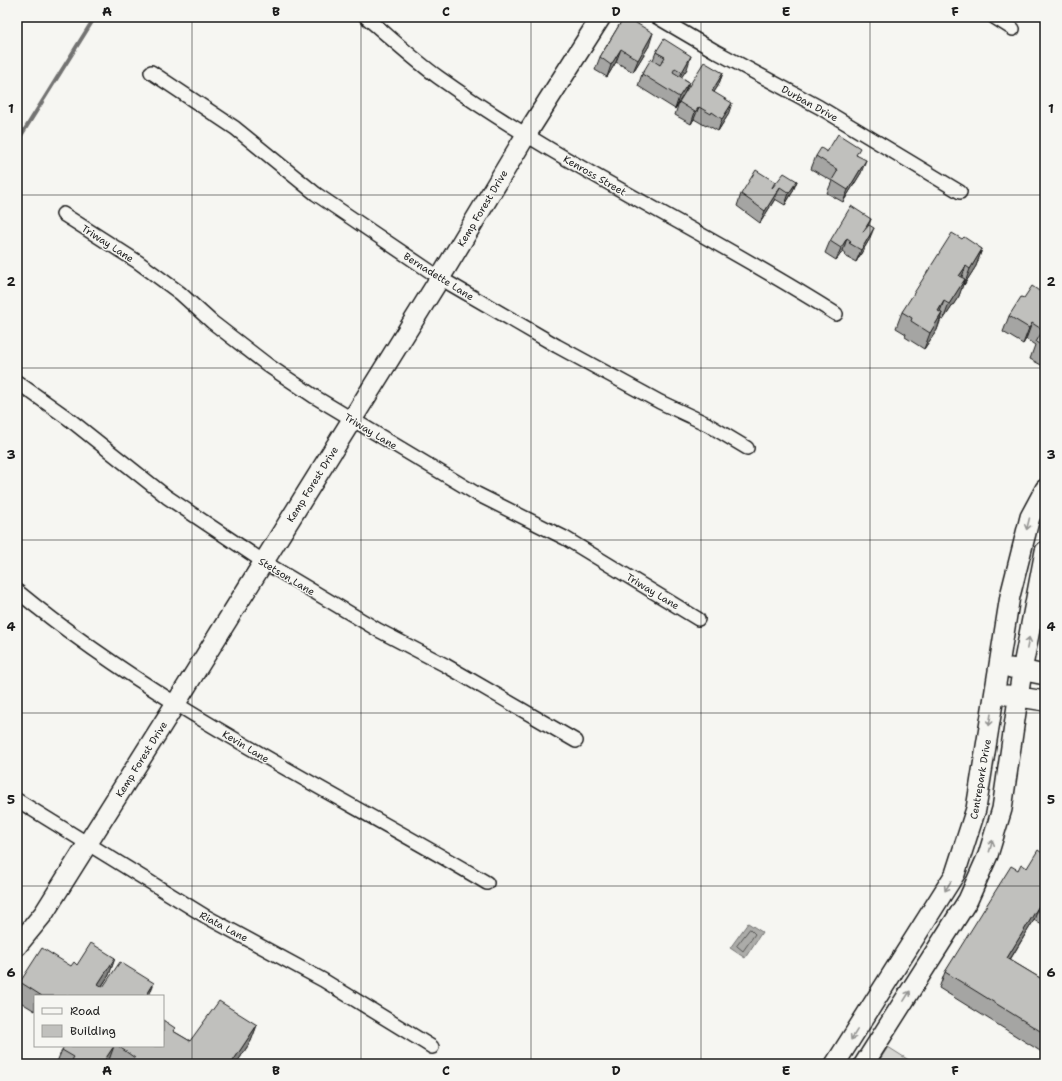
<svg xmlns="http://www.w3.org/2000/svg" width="1062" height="1081" viewBox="0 0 1062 1081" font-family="'Shantell Sans',sans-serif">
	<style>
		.green { fill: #d6d6d2; stroke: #797977 }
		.water { fill: #acaca9; stroke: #727271 }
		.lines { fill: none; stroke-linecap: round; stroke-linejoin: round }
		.shore { stroke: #565654; stroke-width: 1 }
		.stream { stroke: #727271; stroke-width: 4 }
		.street-casing { stroke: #1c1c1c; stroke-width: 16 }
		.secondary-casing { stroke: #1c1c1c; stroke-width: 22 }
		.street { stroke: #f6f6f2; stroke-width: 13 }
		.secondary { stroke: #f6f6f2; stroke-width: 19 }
		.wall { fill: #a5a5a3; stroke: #1c1c1c }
		.shaded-wall { fill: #868684; stroke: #1c1c1c }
		.building { fill: #c0c0bd; stroke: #1c1c1c }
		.oneway { stroke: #949492 }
		.grid { fill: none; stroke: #1c1c1c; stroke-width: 1; stroke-opacity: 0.55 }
		.labels { text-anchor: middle; stroke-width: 3; stroke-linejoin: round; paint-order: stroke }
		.street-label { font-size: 10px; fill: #1c1c1c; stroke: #f6f6f2 }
		.neatline { fill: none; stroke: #1c1c1c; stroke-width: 1.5 }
		.grid-label { font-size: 13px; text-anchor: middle; font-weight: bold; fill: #1c1c1c }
	</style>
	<rect width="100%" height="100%" fill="#f6f6f2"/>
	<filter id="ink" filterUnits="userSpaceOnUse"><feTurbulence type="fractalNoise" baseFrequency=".025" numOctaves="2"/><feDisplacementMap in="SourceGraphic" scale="8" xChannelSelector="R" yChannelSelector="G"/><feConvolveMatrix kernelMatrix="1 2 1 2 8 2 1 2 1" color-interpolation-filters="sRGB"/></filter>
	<g filter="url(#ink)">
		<!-- green -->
		<path class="green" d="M 888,1047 L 915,1064 L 877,1064 Z"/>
		<!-- water -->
		<path class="water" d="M 748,923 L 762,932 L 745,958 L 730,948 Z"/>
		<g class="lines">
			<!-- shore -->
			<path class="shore" d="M 750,929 L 755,934 L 743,951 L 737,946 Z"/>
			<!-- stream -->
			<path class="stream" d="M 17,142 L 95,17"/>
			<!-- street casing -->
			<g class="street-casing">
				<path id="street" d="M 366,17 C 390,37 413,59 438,77 C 564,167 706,231 836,314
					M 657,17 L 715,51 L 819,107 L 960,192
					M 994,17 L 1013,29
					M 151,72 L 235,128 L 316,194 L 440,278 L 557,346 L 660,402 L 707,424 L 747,448
					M 63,214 L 138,262 L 180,293 L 212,322 L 269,366 L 315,397 L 477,494 L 565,538 L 698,619
					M 17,382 L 69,419 L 167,497 L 264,562 L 378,630 L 445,665 L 576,741
					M 17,591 C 160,709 329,789 487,883
					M 17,800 L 205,916 L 323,980 L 432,1047"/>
			</g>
			<!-- secondary casing -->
			<g class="secondary-casing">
				<path id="secondary" d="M 1011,668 L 1045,675
					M 1007,695 L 1045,701
					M 17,946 L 44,913 L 176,703 L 440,278 L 526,135 L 601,17
					M 835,1064 L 955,874 L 976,809 L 1010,596 L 1030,517 L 1045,489
					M 864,1064 L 968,900 L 988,855 L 1002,809 L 1022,671 L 1045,551"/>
			</g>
			<!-- street -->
			<use href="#street" class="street"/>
			<!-- secondary -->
			<use href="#secondary" class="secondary"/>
		</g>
		<!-- wall -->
		<path class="wall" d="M 624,17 L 649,46 L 633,72 L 616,62 L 607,77 L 595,70 L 600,57 Z
			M 656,52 L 687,69 L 681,77 L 689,82 L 684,94 L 675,109 L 638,86 L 642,74 L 653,60 Z
			M 723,73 L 718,86 L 714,92 L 728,115 L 718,131 L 707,125 L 706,126 L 694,119 L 691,124 L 675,115 L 679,102 Z
			M 827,152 L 857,155 L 861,173 L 843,202 L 827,193 L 832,181 L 811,169 L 816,156 Z
			M 797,181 L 792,193 L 785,205 L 775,199 L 760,223 L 737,206 L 741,194 Z
			M 868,226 L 869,240 L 856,262 L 845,256 L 846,253 L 843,251 L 836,260 L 825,253 L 830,241 Z
			M 962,239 L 982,249 L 976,266 L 964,285 L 963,284 L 959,296 L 943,320 L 941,319 L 937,330 L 924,349 L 905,337 L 906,334 L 896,328 L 902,312 Z
			M 1045,295 L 1045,367 L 1030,359 L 1035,345 L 1026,339 L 1023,344 L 1003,332 L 1009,316 L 1024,298 Z
			M 1045,855 L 1045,927 L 1034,920 L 1010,960 L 1045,981 L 1045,1054 L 939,988 L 945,972 L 1018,870 L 1027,868 Z
			M 115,958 L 109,975 L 102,986 L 103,987 L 149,996 L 35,996 L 35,1011 L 17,1000 L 17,990 L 20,982 L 77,965 Z
			M 257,1025 L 251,1041 L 236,1064 L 115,1064 L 109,1060 L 107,1064 L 56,1064 L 62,1050 L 64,1046 L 163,1046 L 175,1028 L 173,1031 L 190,1041 Z"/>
		<!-- shaded-wall -->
		<path class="shaded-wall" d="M 653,33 L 649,46 L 633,72 L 638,60 Z
			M 621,49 L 616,62 L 607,77 L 611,65 Z
			M 691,56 L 687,69 L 677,84 L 682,72 Z
			M 723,73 L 718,86 L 707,103 L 712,91 Z
			M 689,82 L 684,94 L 675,109 L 679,97 Z
			M 732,103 L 728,115 L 718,131 L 722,119 Z
			M 699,107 L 694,119 L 691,124 L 695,112 Z
			M 866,160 L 861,173 L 843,202 L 848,190 Z
			M 797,181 L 792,193 L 785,205 L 789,193 Z
			M 780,187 L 775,199 L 760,223 L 765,211 Z
			M 871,219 L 866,232 L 863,232 Z
			M 874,228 L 869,240 L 856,262 L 861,250 Z
			M 847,238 L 843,251 L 836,260 L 841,248 Z
			M 982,249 L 976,266 L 964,285 L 970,269 Z
			M 966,266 L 960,282 L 959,276 Z
			M 965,279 L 959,296 L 943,320 L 949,304 Z
			M 944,301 L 938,317 L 938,311 Z
			M 942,313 L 937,330 L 924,349 L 930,333 Z
			M 1032,323 L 1026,339 L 1023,344 L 1029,328 Z
			M 1040,904 L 1034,920 L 1001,974 L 1007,958 Z
			M 115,958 L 109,975 L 95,996 L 98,984 Z
			M 154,983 L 149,996 L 146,996 Z
			M 257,1025 L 251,1041 L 236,1064 L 231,1064 Z
			M 114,1046 L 109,1060 L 107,1064 L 102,1064 Z"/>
		<!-- building -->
		<path class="building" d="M 624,17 L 626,17 L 653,33 L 638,60 L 621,49 L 611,65 L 600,57 Z
			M 664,39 L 691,56 L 682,72 L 675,68 L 673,72 L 689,82 L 679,97 L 642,74 L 651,59 L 660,65 L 665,57 L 656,52 Z
			M 704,62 L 723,73 L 712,91 L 732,103 L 722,119 L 712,112 L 711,114 L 699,107 L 695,112 L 679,102 Z
			M 838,134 L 860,148 L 856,155 L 866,160 L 848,190 L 832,180 L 838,170 L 816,156 L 821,148 L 827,152 Z
			M 756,170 L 775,182 L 772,188 L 784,173 L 797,181 L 789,193 L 780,187 L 765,211 L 741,194 Z
			M 851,206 L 871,219 L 863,232 L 869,225 L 874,228 L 861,250 L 849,243 L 851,241 L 847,238 L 841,248 L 830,241 Z
			M 952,233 L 962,239 L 964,237 L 982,249 L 970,269 L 966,266 L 959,276 L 965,279 L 949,304 L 944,301 L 938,311 L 942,313 L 930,333 L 911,321 L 912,318 L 902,312 Z
			M 1032,286 L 1045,295 L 1045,348 L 1036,342 L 1043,330 L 1032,323 L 1029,328 L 1009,316 L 1021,297 L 1024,298 Z
			M 1038,850 L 1045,855 L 1045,907 L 1040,904 L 1007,958 L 1045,981 L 1045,1034 L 945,972 L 1011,866 L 1018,870 L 1021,864 L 1027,868 Z
			M 91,943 L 115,958 L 98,984 L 103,987 L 120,962 L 154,983 L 146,996 L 42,996 L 20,982 L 42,948 L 71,966 L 74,962 L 77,965 Z
			M 219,1001 L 257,1025 L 231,1064 L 137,1064 L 133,1061 L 135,1058 L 118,1046 L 163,1046 L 163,1020 L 175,1028 L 173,1031 L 190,1041 Z
			M 64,1046 L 114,1046 L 102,1064 L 78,1064 L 72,1060 L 74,1057 L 62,1050 Z
			M 306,1062 L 310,1064 L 305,1064 Z"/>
		<!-- one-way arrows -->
		<defs><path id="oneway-shaft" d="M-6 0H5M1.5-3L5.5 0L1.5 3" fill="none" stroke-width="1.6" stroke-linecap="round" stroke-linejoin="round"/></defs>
		<g class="oneway">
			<use href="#oneway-shaft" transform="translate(1028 524) rotate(104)"/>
			<use href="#oneway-shaft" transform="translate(1028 643) rotate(-79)"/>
			<use href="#oneway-shaft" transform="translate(990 720) rotate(99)"/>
			<use href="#oneway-shaft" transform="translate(991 846) rotate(-74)"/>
			<use href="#oneway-shaft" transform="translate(948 886) rotate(122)"/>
			<use href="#oneway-shaft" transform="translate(907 996) rotate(-58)"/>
			<use href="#oneway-shaft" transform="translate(854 1035) rotate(122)"/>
		</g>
	</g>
	<!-- grid -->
	<path class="grid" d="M 192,17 L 192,1064M 361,17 L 361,1064M 531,17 L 531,1064M 701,17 L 701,1064M 870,17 L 870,1064M 17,195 L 1045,195M 17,368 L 1045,368M 17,540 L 1045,540M 17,713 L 1045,713M 17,886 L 1045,886"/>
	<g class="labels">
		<!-- street labels -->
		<g class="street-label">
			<text transform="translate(810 103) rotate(29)" y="4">Durban Drive</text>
			<text transform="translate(595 175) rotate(30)" y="4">Kenross Street</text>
			<text transform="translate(482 208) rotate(-59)" y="4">Kemp Forest Drive</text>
			<text transform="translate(108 243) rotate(33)" y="4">Triway Lane</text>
			<text transform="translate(439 276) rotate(32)" y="4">Bernadette Lane</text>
			<text transform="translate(371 431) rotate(31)" y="4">Triway Lane</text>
			<text transform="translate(312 484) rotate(-58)" y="4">Kemp Forest Drive</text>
			<text transform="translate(287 576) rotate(31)" y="4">Stetson Lane</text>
			<text transform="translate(653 591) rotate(31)" y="4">Triway Lane</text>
			<text transform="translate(246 746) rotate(31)" y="4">Kevin Lane</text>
			<text transform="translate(141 759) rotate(-58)" y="4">Kemp Forest Drive</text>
			<text transform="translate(980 779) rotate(-80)" y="4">Centrepark Drive</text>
			<text transform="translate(224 926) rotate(28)" y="4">Riata Lane</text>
		</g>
	</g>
	<!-- margin -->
	<rect width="1062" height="1081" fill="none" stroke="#f6f6f2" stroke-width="44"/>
	<!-- legend -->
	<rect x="34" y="995" width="130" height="52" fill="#f6f6f2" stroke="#9f9f9c"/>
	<rect x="42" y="1008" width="20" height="6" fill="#f6f6f2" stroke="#9f9f9c"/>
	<text x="70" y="1015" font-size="12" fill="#1c1c1c">Road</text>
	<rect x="42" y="1025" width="20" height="12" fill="#c0c0bd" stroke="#9f9f9c"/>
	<text x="70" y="1035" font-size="12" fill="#1c1c1c">Building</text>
	<rect x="22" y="22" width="1018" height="1037" class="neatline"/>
	<g class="grid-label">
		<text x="107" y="16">A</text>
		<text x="276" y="16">B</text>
		<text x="446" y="16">C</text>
		<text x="616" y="16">D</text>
		<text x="786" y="16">E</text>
		<text x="955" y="16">F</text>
		<text x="11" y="113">1</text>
		<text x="1051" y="113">1</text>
		<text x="11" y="286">2</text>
		<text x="1051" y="286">2</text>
		<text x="11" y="459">3</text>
		<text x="1051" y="459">3</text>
		<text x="11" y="631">4</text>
		<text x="1051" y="631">4</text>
		<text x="11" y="804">5</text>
		<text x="1051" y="804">5</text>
		<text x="11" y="977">6</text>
		<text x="1051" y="977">6</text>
		<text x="107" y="1075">A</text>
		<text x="276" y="1075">B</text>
		<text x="446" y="1075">C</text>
		<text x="616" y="1075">D</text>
		<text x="786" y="1075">E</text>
		<text x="955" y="1075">F</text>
	</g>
</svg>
